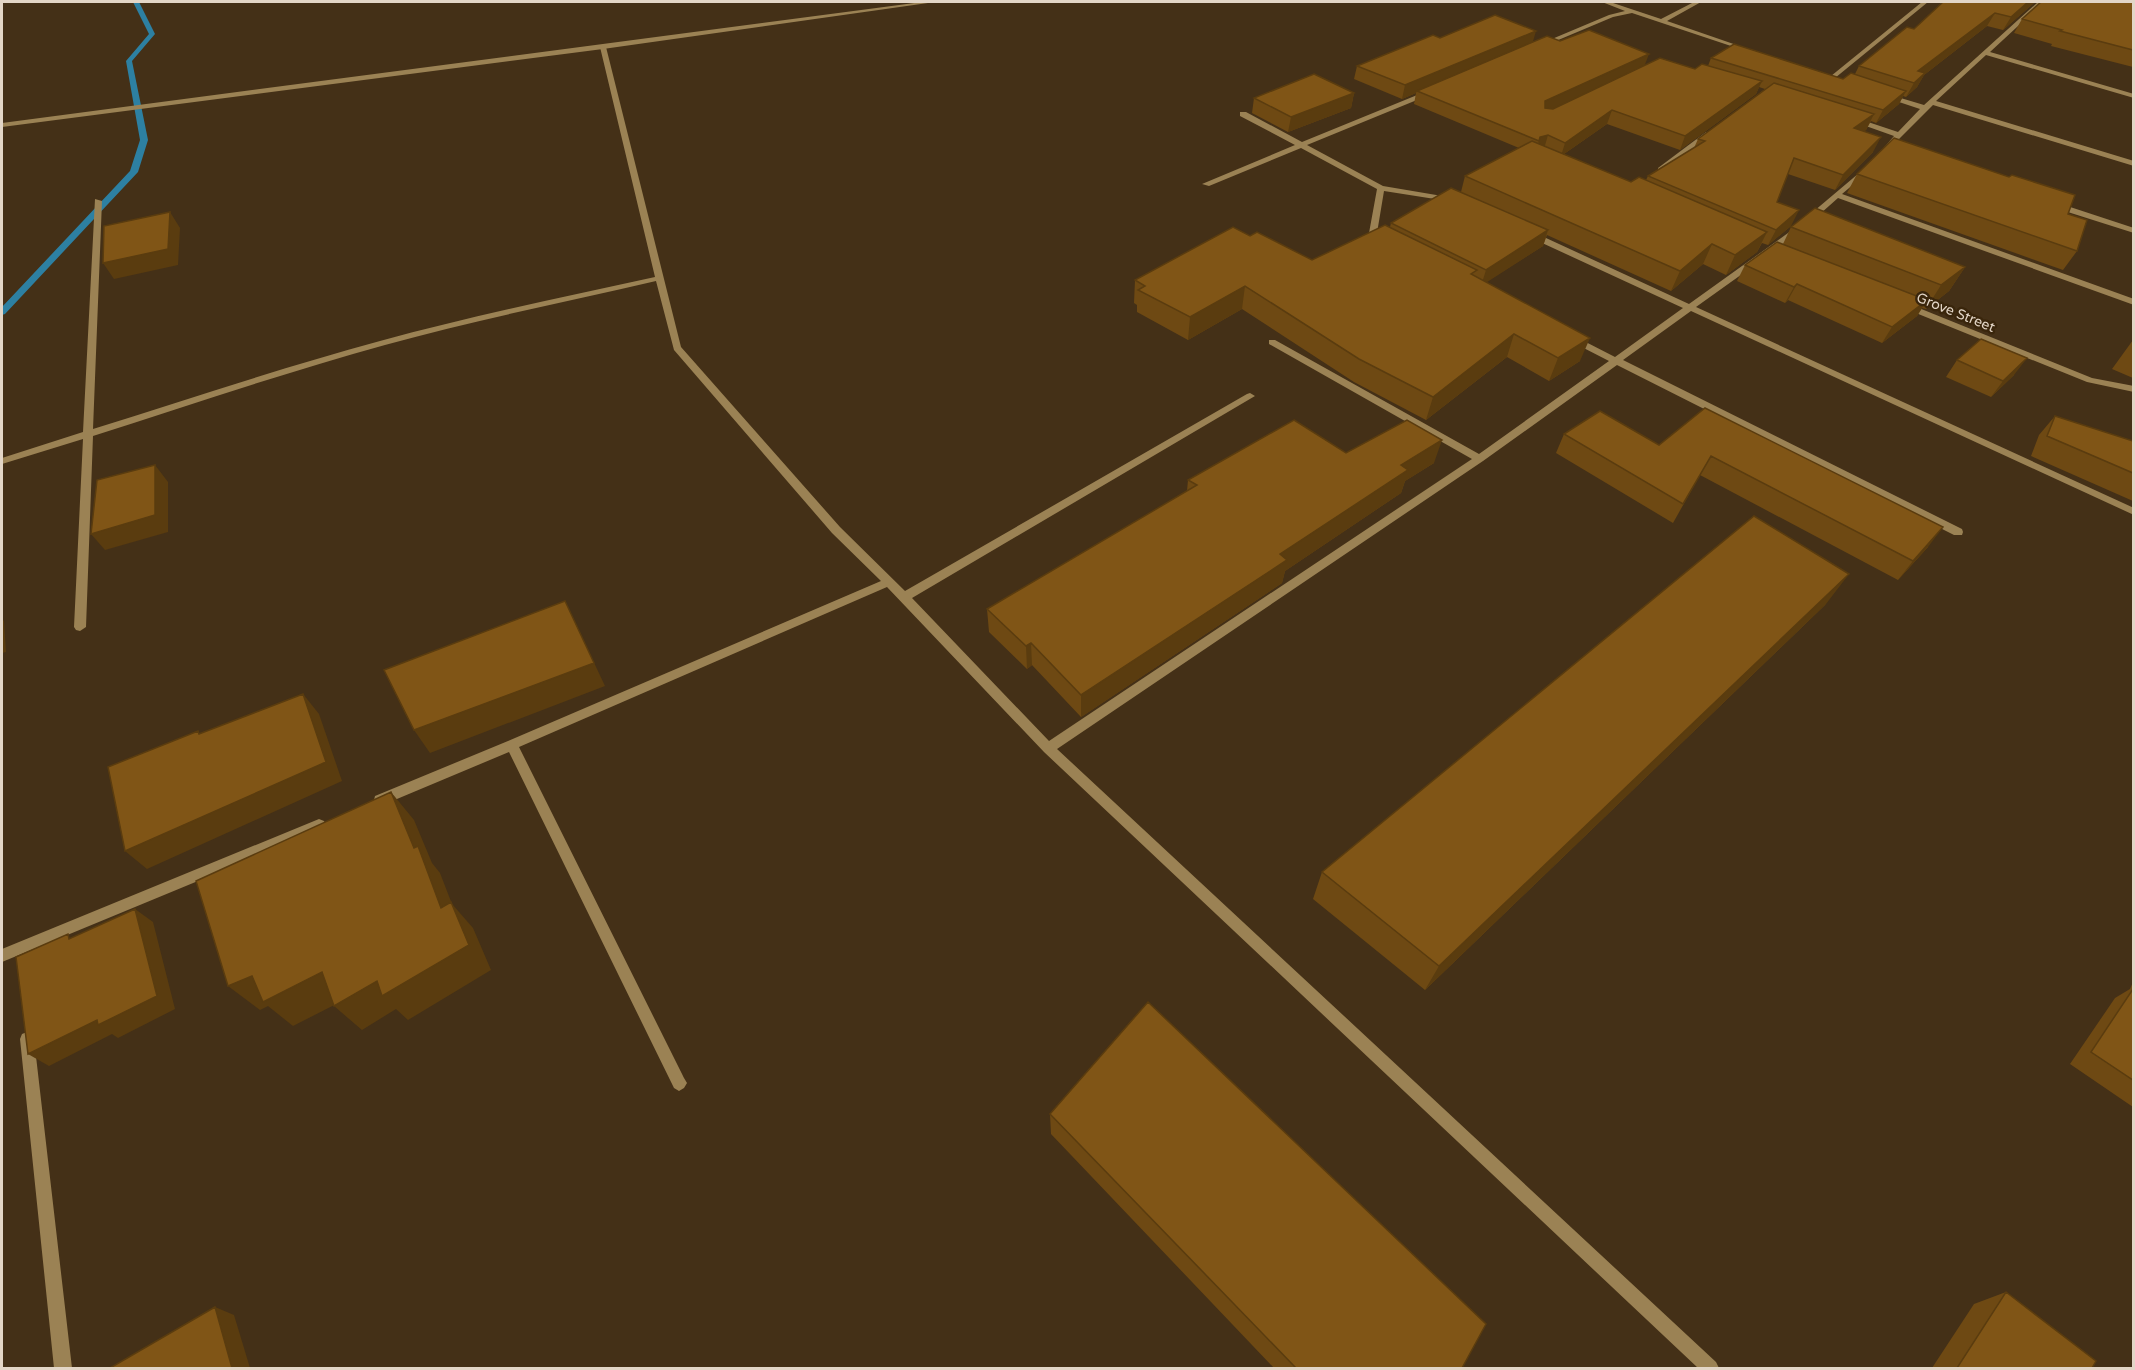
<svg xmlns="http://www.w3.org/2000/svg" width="2135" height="1370" viewBox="0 0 2135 1370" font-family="'Varela Round',sans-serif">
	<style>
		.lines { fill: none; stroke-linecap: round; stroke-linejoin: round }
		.stream { fill: #2d80a2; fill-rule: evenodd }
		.minor { fill: #9b8254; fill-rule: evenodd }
		.tertiary { fill: #9b8254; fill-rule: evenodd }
		.wall { fill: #6e4913; fill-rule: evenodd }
		.shaded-wall { fill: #5a3c0f }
		.building { fill: #805516; stroke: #5a3c0f; stroke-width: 1.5 }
		.labels { text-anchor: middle; stroke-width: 5; stroke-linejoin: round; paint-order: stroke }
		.far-street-label { font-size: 14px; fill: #e3d6c7; stroke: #3a260c }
	</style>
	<rect width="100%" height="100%" fill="#443017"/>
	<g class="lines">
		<!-- stream -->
		<path class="stream" d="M 133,2 L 139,2 L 155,34 L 132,61 L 148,140 L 138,172 L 5,314 L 2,315 L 2,307 L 130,171 L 140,140 L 126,61 L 149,34 Z"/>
		<!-- minor -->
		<path class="minor" d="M 1602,2 L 1610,2 L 1661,19 L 1694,2 L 1701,2 L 1667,21 L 1751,50 L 1746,51 L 1632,13 L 1613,17 L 1544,46 L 1540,46 L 1540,44 L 1609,15 L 1625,11 Z
			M 1922,2 L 1928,2 L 1835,78 L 1831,78 L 1831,76 Z
			M 2038,2 L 2044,2 L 1990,52 L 2134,94 L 2134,98 L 1986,55 L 1936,101 L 2134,161 L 2134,166 L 1933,105 L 1886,152 L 1882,150 L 1894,136 L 1849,120 L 1856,118 L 1898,132 L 1920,109 L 1884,97 L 1884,93 L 1924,105 Z
			M 603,45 L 606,47 L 681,347 L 840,527 L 905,591 L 1247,394 L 1250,393 L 1255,396 L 912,598 L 1049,741 L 1472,459 L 1269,344 L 1269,340 L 1275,340 L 1479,454 L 1609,361 L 1570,341 L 1570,337 L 1576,337 L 1615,357 L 1683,308 L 1527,236 L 1527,232 L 1533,232 L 1689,304 L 1788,233 L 1865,168 L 1868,168 L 1868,172 L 1842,194 L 2134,299 L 2134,305 L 1838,198 L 1794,237 L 1696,307 L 2134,508 L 2134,515 L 1691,311 L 1623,360 L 1962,529 L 1963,532 L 1962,535 L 1954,535 L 1617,365 L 1483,461 L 1057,749 L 1716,1362 L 1719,1368 L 1698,1368 L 1044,752 L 887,587 L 519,747 L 684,1078 L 687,1083 L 684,1088 L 679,1091 L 674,1088 L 509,752 L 385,804 L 380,805 L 375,804 L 374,800 L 375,796 L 508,741 L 881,581 L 832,533 L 674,350 L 656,281 C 566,302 475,320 385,345 C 287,372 190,405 93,436 L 86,627 L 80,631 L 76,630 L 74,627 L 83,439 L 2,464 L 2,458 L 83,432 L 95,199 L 102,201 L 93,429 C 189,399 284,367 380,341 C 471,316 563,297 655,277 L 600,47 Z
			M 1427,91 L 1434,93 L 1307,145 L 1383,186 L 1454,198 L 1458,200 L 1454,202 L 1384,191 L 1377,233 L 1385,241 L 1384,243 L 1378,243 L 1369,233 L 1377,189 L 1301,148 L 1209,186 L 1202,184 L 1295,145 L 1240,116 L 1240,112 L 1246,112 L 1302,142 Z
			M 1706,132 L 1713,134 L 1664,172 L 1658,172 L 1658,168 Z
			M 2052,203 L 2058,203 L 2134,228 L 2134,233 L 2052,207 Z
			M 1904,302 L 2092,378 L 2134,386 L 2134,392 L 2087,382 L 1901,307 L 1900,305 Z
			M 319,819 L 324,821 L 326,825 L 324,829 L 2,962 L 2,949 Z
			M 27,1032 L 32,1034 L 34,1039 L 72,1368 L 54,1368 L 20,1039 L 22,1034 Z"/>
		<!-- tertiary -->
		<path class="tertiary" d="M 922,2 L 935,2 L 603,49 L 2,127 L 2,123 Z"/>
	</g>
	<!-- wall -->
	<path class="wall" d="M 2035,2 L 2003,30 L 1987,26 L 1924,75 L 1917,87 L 1906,97 L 1903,96 L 1899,104 L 1876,123 L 1871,121 L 1866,130 L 1864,131 L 1873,152 L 1835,190 L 1788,174 L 1777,202 L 1791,226 L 1768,245 L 1762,243 L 1757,252 L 1726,275 L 1703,264 L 1671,291 L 1547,235 L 1543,246 L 1486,282 L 1580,361 L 1549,381 L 1507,357 L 1426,420 L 1354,382 L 1242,309 L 1188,340 L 1137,312 L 1137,305 L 1134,303 L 1135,280 L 1250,236 L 1312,260 L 1390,227 L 1391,223 L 1461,192 L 1465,176 L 1519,148 L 1414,104 L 1416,93 L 1402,99 L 1354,79 L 1357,66 L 1440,38 L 1533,42 L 1560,41 L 1644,66 L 1695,69 L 1708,66 L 1711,58 L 1843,79 L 1855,74 L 1859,66 L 1914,29 ZM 1759,87 L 1765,89 L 1698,139 L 1694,148 L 1648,176 L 1646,180 L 1631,182 L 1564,154 L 1607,124 L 1680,150 L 1756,94 Z
		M 2116,2 L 2133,2 L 2133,67 L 2051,46 L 2052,44 L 2014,33 L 2022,19 Z
		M 1354,93 L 1351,108 L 1288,132 L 1252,113 L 1254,98 Z
		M 1857,174 L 2068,214 L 2077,251 L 2063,270 L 1847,193 Z
		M 1791,227 L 1965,267 L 1949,291 L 1926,309 L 1922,308 L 1917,316 L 1882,343 L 1788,300 L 1785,303 L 1737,281 L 1745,265 L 1783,244 Z
		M 2133,340 L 2133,378 L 2112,369 Z
		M 1957,360 L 2014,375 L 1991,397 L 1946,377 Z
		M 1705,408 L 1928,547 L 1898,580 L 1700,475 L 1673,523 L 1556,453 L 1564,434 L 1659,445 Z
		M 2055,416 L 2133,441 L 2133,501 L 2031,456 L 2039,435 Z
		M 1346,453 L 1434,463 L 1405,481 L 1401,493 L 1285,571 L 1282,583 L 1081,717 L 1032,665 L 1027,669 L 989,632 L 987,609 L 1187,491 L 1188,480 Z
		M 1826,604 L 1425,990 L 1313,899 L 1322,872 Z
		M 2133,982 L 2133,1107 L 2070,1064 L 2115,998 L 2130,989 Z
		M 1050,1114 L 1462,1368 L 1274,1368 L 1051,1134 Z
		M 2006,1292 L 2092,1368 L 1932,1368 L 1974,1304 Z"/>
	<!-- shaded-wall -->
	<path class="shaded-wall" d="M 2028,2 L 2035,2 L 2003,30 L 2011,17 Z
		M 1995,13 L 1987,26 L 1924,75 L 1917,87 L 1906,97 L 1914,83 L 1918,71 Z
		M 1536,31 L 1532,45 L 1417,91 L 1416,93 L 1402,99 L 1405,85 Z
		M 1649,54 L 1644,67 L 1541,114 L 1545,101 Z
		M 1762,81 L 1756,94 L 1680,150 L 1685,136 Z
		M 1906,91 L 1899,104 L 1876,123 L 1883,110 Z
		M 1354,93 L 1351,108 L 1288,132 L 1291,117 Z
		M 1612,110 L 1607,124 L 1561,156 L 1565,143 Z
		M 1874,114 L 1866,130 L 1846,143 L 1854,128 Z
		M 1548,135 L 1544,149 L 1536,151 L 1540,137 Z
		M 1881,137 L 1873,152 L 1835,190 L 1843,175 Z
		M 1799,210 L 1791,226 L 1768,245 L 1776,230 Z
		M 170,212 L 180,228 L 178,265 L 114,279 L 103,263 Z
		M 1548,230 L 1543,246 L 1481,286 L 1486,270 Z
		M 1767,232 L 1757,252 L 1726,275 L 1735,255 Z
		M 1712,244 L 1703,264 L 1671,291 L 1680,271 Z
		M 1965,267 L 1949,291 L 1926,309 L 1941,285 Z
		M 1797,284 L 1788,300 L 1785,303 L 1794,287 Z
		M 1245,286 L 1242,309 L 1188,340 L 1190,317 Z
		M 1927,300 L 1917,316 L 1882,343 L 1892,327 Z
		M 1514,334 L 1507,357 L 1426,420 L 1433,397 Z
		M 1590,338 L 1580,361 L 1549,381 L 1558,358 Z
		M 2027,358 L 2014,375 L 1991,397 L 2003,381 Z
		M 1442,440 L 1434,463 L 1405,481 L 1401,493 L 1285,571 L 1282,583 L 1081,717 L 1081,695 L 1280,554 L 1401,465 Z
		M 155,465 L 168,482 L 168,532 L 105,550 L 91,534 Z
		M 1943,527 L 1928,547 L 1898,580 L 1913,561 Z
		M 1849,574 L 1826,604 L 1425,990 L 1439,966 Z
		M 565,601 L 605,686 L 430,753 L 414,730 Z
		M 2,619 L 4,621 L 6,652 L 2,653 Z
		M 1031,643 L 1032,665 L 1027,669 L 1026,646 Z
		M 303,694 L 319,714 L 342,781 L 147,869 L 125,851 Z
		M 391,792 L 414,820 L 432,863 L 440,873 L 452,904 L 473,928 L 491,970 L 408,1020 L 396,1009 L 362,1030 L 334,1006 L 377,981 L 441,908 L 414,848 Z
		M 135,909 L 153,922 L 175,1009 L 118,1038 L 112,1034 L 49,1066 L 28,1054 Z
		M 322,972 L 350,997 L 293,1026 L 268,1006 L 260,1010 L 228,986 L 252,976 Z
		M 215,1307 L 234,1315 L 250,1368 L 232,1368 Z"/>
	<!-- building -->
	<path class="building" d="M 1943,2 L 2028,2 L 2011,17 L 1995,13 L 1918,71 L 1925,73 L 1914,83 L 1859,66 L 1907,27 L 1914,29 Z
		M 2041,2 L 2133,2 L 2133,50 L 2060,31 L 2062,30 L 2022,19 Z
		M 1495,15 L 1536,31 L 1405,85 L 1357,66 L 1433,35 L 1440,38 Z
		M 1589,30 L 1649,54 L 1545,101 L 1545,108 L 1553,109 L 1660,58 L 1695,69 L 1702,64 L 1762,81 L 1685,136 L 1612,110 L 1565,143 L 1548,135 L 1540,137 L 1539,141 L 1417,91 L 1547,36 L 1560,41 Z
		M 1734,44 L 1843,79 L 1851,73 L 1906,91 L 1883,110 L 1711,58 Z
		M 1314,74 L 1354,93 L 1291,117 L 1254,98 Z
		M 1774,83 L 1874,114 L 1854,128 L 1881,137 L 1843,175 L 1794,158 L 1777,202 L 1799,210 L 1776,230 L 1648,176 L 1705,141 L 1698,139 Z
		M 1894,138 L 2009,177 L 2012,175 L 2075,195 L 2068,214 L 2087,220 L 2077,251 L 1857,174 Z
		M 1532,141 L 1631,182 L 1639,177 L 1767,232 L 1735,255 L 1712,244 L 1680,271 L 1465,176 Z
		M 1451,188 L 1548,230 L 1486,270 L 1391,223 Z
		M 1815,208 L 1965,267 L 1941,285 L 1791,227 Z
		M 170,212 L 168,249 L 103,263 L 104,226 Z
		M 1385,225 L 1477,270 L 1471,274 L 1590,338 L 1558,358 L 1514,334 L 1433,397 L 1359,359 L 1245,286 L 1190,317 L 1138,290 L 1145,286 L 1135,280 L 1233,227 L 1250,236 L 1257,232 L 1312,260 Z
		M 1777,242 L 1927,300 L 1892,327 L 1797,284 L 1794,287 L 1745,265 Z
		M 1981,339 L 2027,358 L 2003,381 L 1957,360 Z
		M 1705,408 L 1943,527 L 1913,561 L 1711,456 L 1683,504 L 1564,434 L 1600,411 L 1659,445 Z
		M 2055,416 L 2133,441 L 2133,473 L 2047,436 Z
		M 1294,420 L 1346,453 L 1407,420 L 1442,440 L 1401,465 L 1408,470 L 1280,554 L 1287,560 L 1081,695 L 1031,643 L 1026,646 L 987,609 L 1197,485 L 1188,480 Z
		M 155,465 L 155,515 L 91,534 L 97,480 Z
		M 1754,516 L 1849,574 L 1439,966 L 1322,872 Z
		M 565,601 L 594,663 L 414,730 L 384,670 Z
		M 303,694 L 326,762 L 125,851 L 108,767 L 198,731 L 199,734 Z
		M 391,792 L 414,848 L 418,846 L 441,908 L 451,902 L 469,945 L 382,996 L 377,981 L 334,1006 L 322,972 L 263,1002 L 252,976 L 228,986 L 196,881 Z
		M 135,909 L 157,996 L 98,1025 L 97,1020 L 28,1054 L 16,957 L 68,934 L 69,939 Z
		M 2133,989 L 2133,1080 L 2091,1052 Z
		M 1148,1002 L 1486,1324 L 1462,1368 L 1296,1368 L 1050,1114 Z
		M 2006,1292 L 2096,1361 L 2092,1368 L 1957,1368 Z
		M 215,1307 L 232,1368 L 110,1368 Z"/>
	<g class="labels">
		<!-- far-street labels -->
		<g class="far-street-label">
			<text transform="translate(1956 312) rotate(22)" y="5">Grove Street</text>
		</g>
	</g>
	<!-- border -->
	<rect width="2135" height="1370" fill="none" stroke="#e3d6c7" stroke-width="6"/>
</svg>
